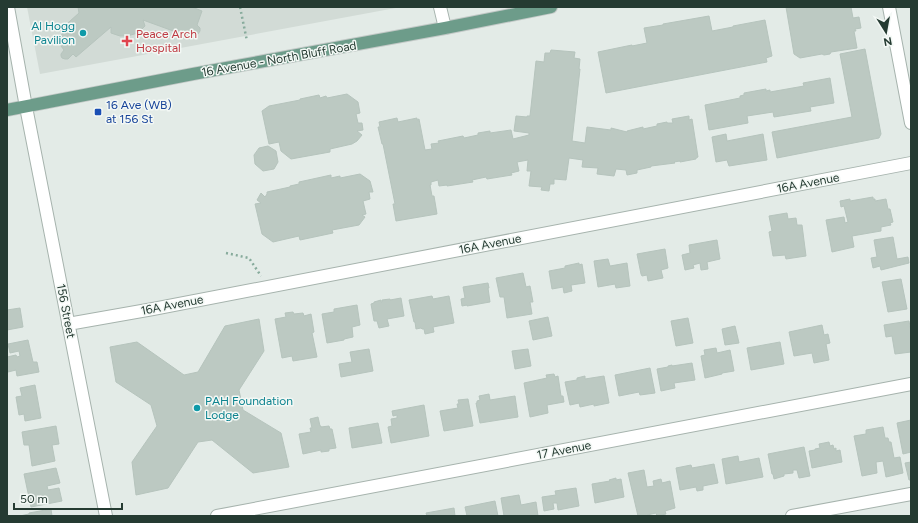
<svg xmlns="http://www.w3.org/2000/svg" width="918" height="523" viewBox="0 0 918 523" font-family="Figtree,sans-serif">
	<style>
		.built { fill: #d2dbd6 }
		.building { fill: #bcc9c2; stroke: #b6c4bd }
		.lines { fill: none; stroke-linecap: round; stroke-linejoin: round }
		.minor-casing { stroke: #a6b3ad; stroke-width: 14 }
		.major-casing { stroke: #c2c8c6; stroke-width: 14 }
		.path { stroke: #87ab9c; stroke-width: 2.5; stroke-dasharray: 2 3; stroke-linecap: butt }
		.minor { stroke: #fff; stroke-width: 12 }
		.major { stroke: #6d9c8a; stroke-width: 12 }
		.culture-dot { fill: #0f9aa8; stroke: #f3f8f5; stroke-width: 1.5 }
		.health-dot { fill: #e0444e; stroke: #f3f8f5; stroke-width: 1.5 }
		.transit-dot { fill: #1a4fb4; stroke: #f3f8f5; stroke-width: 1.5 }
		.labels { text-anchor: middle; stroke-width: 3; stroke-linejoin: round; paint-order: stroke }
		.culture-label { font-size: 12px; fill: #0d838f; stroke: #f3f8f5; text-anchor: end }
		.health-label { font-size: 12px; fill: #be3a42; stroke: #f3f8f5; text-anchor: start }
		.street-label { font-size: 12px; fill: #253b32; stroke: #f3f8f5 }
		.transit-label { font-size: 12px; fill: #164399; stroke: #f3f8f5; text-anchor: start }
	</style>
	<rect width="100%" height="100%" fill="#e3ebe7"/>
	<!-- built -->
	<path class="built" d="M 27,7 L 401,7 L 40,74 Z"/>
	<!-- building -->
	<path class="building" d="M 78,7 L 192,7 L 202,11 L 197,25 L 200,28 L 200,31 L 198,34 L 196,35 L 188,32 L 187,36 L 143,20 L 145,26 L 138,33 L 127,36 L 120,36 L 111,33 L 111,27 L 76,57 L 73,54 L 68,59 L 65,59 L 62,58 L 61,56 L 61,54 L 64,50 L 58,42 L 58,37 L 63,34 L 60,30 L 79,13 Z
		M 786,7 L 851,7 L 853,18 L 859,17 L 861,28 L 855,29 L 856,31 L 854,31 L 857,48 L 831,52 L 830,54 L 824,55 L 822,54 L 800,58 L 794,54 Z
		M 709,16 L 712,31 L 733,27 L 733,26 L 765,20 L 772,56 L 766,58 L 767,62 L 606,93 L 598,52 L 632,45 L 632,46 L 647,43 L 644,28 L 663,25 L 663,24 Z
		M 865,49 L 881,134 L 879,138 L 777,158 L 772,132 L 852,117 L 840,54 Z
		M 551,50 L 575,52 L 574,58 L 580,59 L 579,69 L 580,69 L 572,141 L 585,143 L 587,127 L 611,130 L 611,128 L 627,132 L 627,131 L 643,127 L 643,129 L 657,126 L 657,124 L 667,122 L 667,123 L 673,123 L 672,119 L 689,116 L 689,120 L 692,119 L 698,157 L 696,158 L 696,159 L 680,162 L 680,161 L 674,162 L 675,163 L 651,166 L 651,167 L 637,170 L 637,173 L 627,175 L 626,170 L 616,169 L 614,176 L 597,174 L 598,168 L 582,167 L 583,160 L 569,158 L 566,180 L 554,179 L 554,184 L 550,184 L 549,191 L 541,190 L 542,187 L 529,186 L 531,171 L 527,171 L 528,160 L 517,162 L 519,171 L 511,173 L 512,175 L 487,179 L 486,177 L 472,180 L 473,182 L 447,186 L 447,185 L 439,186 L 438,180 L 431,182 L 431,185 L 430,185 L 432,196 L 434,196 L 437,214 L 396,221 L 393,204 L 395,204 L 383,144 L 382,144 L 378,127 L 380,127 L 379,122 L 397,118 L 398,122 L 417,118 L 417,120 L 419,119 L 425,150 L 432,149 L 431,144 L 439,143 L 438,141 L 463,136 L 464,138 L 478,135 L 478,133 L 490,131 L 490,133 L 511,130 L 513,139 L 529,135 L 529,133 L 514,131 L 516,116 L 527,117 L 527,116 L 530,116 L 536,61 L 544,62 L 545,53 L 550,53 Z
		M 830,78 L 834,103 L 810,107 L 811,111 L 774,117 L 773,112 L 747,116 L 748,123 L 709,130 L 705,105 L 740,98 L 740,96 L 744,95 L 744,93 L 766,89 L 766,91 L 770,90 L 770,92 L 804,86 L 803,83 Z
		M 347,94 L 358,102 L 360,113 L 356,114 L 358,123 L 362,123 L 363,130 L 357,131 L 362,135 L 357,141 L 352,144 L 330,149 L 330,152 L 291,159 L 281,151 L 279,142 L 269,144 L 262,111 L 269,106 L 300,100 L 300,99 L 319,95 L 320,98 L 326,96 L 327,98 Z
		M 726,134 L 727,141 L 763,134 L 767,160 L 729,166 L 727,160 L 716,162 L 712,137 Z
		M 268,146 L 276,151 L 278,162 L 274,169 L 263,171 L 255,164 L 254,155 L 259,148 Z
		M 360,174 L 370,181 L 373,192 L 369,192 L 370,199 L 363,201 L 366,214 L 362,215 L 365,217 L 359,225 L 332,230 L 333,233 L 300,240 L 299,236 L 273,242 L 262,234 L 255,204 L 261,203 L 257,200 L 261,193 L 265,197 L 267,194 L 267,192 L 290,187 L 290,186 L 299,184 L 299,182 L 331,175 L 331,178 L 340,176 L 340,178 Z
		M 873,197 L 873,199 L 875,199 L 875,201 L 886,199 L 888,209 L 890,209 L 893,222 L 890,223 L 891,225 L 881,227 L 881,231 L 852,236 L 854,247 L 832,252 L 826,220 L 844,217 L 845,223 L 848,222 L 844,206 L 841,207 L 840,201 L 850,199 L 850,201 Z
		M 787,213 L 788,219 L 796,218 L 797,225 L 802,225 L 806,256 L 786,259 L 785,255 L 773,256 L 769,232 L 772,231 L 769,216 Z
		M 893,237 L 897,259 L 908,257 L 909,263 L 881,270 L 880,266 L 873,268 L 871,258 L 877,257 L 874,240 Z
		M 717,240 L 720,259 L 707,262 L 708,269 L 701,270 L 700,263 L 693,265 L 694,268 L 685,270 L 682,255 L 690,253 L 689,245 Z
		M 665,249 L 668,268 L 661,270 L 663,278 L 648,281 L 647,275 L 642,276 L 641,274 L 637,254 Z
		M 608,259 L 610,266 L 627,263 L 630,286 L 616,288 L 615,284 L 598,287 L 594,261 Z
		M 579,263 L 579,265 L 582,264 L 585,283 L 571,285 L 572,291 L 564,293 L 563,287 L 552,289 L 549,271 L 565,268 L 565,266 Z
		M 523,273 L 526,287 L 530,286 L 533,302 L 530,302 L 532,314 L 507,318 L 504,297 L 500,297 L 496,278 Z
		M 901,279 L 907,309 L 888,312 L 882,282 Z
		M 488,283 L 489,288 L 488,288 L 490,302 L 467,306 L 467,305 L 462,306 L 461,299 L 465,298 L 463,287 Z
		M 432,296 L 433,299 L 449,296 L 454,323 L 433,327 L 434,332 L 425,334 L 424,329 L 422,329 L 421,328 L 416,329 L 415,322 L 414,322 L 409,300 Z
		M 401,298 L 404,316 L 387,319 L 389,326 L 379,328 L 377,321 L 374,321 L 371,304 L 374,303 L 374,302 L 381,300 L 381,302 L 382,302 L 382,300 L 390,299 L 390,300 Z
		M 357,305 L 360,325 L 352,327 L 353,337 L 344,339 L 344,340 L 327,343 L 322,314 L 334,312 L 334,309 Z
		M 20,308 L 23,327 L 7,330 L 7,310 Z
		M 293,312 L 294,314 L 303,313 L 304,316 L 311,314 L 314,332 L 312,333 L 317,357 L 293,361 L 292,356 L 282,358 L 275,319 L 286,317 L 285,313 Z
		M 548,317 L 552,336 L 533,340 L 529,321 Z
		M 688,318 L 693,343 L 676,346 L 671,321 Z
		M 259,319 L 264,351 L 239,390 L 243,410 L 281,433 L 289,467 L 253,473 L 212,440 L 198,442 L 168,488 L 136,495 L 132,462 L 157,426 L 151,405 L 116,382 L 110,347 L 137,342 L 184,375 L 198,372 L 225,326 Z
		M 909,321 L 911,332 L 911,352 L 895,354 L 892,336 L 886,337 L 884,325 Z
		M 822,325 L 824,335 L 828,334 L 830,343 L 826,344 L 829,360 L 814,363 L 812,353 L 794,356 L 789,332 Z
		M 735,326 L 739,343 L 725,345 L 722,329 Z
		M 28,340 L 33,362 L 37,362 L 39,372 L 17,376 L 16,370 L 8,372 L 7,367 L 7,357 L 16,355 L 17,357 L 20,356 L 19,351 L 10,353 L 8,344 Z
		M 780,342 L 784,364 L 751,370 L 747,348 Z
		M 716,348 L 717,353 L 730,350 L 734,371 L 722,373 L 722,374 L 705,378 L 701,356 L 705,355 L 704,350 Z
		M 369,349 L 373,371 L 341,377 L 339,364 L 352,362 L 350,352 Z
		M 528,349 L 531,366 L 515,369 L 512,351 Z
		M 692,363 L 695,380 L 674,383 L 675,388 L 661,391 L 657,369 L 668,367 L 668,366 L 672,365 L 672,366 Z
		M 650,368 L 655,393 L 640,395 L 639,392 L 619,396 L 615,375 Z
		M 554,374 L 555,377 L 558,376 L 561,396 L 563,396 L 564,402 L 547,405 L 548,413 L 530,417 L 524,383 L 547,378 L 546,375 Z
		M 585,376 L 585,379 L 604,376 L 609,403 L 594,406 L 594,404 L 580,407 L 579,403 L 570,405 L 565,382 L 577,380 L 577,378 Z
		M 35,385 L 41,418 L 25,421 L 24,414 L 19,415 L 16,397 L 22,396 L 20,388 Z
		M 489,394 L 490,400 L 515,396 L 518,417 L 480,423 L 476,403 L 477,403 L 477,401 L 480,400 L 479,396 Z
		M 468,399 L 473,426 L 444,431 L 440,411 L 458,408 L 457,404 L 459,404 L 458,400 Z
		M 424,405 L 429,436 L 391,443 L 388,427 L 392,426 L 391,419 L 397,418 L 397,415 L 393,416 L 392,411 Z
		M 318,417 L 320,426 L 321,426 L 321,427 L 329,426 L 330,429 L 332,429 L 336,448 L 329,449 L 329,451 L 321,452 L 321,450 L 303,454 L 299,434 L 311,432 L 310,428 L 312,428 L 310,419 Z
		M 911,420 L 911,452 L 903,454 L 897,423 Z
		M 378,423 L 382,443 L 352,448 L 349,428 Z
		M 56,426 L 59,444 L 52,445 L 55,461 L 32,466 L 29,445 L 24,445 L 22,432 Z
		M 883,427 L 885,438 L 888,438 L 889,442 L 891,442 L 894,458 L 900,457 L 903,473 L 886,477 L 883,461 L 876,462 L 877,473 L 862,476 L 854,436 L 866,434 L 866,430 Z
		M 829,442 L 830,446 L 833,445 L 834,449 L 836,448 L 836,451 L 840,450 L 842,462 L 812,468 L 809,451 L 815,450 L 815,449 L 820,448 L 819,444 Z
		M 804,447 L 810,476 L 799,478 L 797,470 L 793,470 L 793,473 L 784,474 L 784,476 L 774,479 L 773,474 L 772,474 L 768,454 Z
		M 738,456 L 739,462 L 759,458 L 763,477 L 726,484 L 722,459 Z
		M 911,462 L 911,480 L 909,480 L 905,463 Z
		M 714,464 L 718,483 L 703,486 L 703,490 L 697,491 L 696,487 L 680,490 L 676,468 L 691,465 L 692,468 Z
		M 56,468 L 60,483 L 47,486 L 48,490 L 59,488 L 62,501 L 31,507 L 24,474 Z
		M 644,470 L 647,487 L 654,486 L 653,481 L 661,479 L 662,483 L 670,481 L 675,508 L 665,511 L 666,514 L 657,516 L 656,513 L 647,515 L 647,516 L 638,516 L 628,473 Z
		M 616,478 L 616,480 L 621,479 L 624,497 L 595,503 L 592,484 L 610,481 L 609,480 Z
		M 576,488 L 579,506 L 558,510 L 557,503 L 553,503 L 554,509 L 544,511 L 542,497 L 556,495 L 555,491 Z
		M 519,495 L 521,505 L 536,502 L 538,516 L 504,516 L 501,498 Z
		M 495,501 L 498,516 L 467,516 L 465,507 Z
		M 454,508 L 455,516 L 427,516 L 426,513 Z
		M 51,509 L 52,516 L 20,516 L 29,514 L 29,513 Z"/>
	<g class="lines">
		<!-- minor casing -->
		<g class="minor-casing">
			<path id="minor" d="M 8,7 L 26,107 L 106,516
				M 440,7 L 445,28
				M 889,7 L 911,123
				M 68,324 L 153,309 L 911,163
				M 217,516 L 911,384
				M 792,516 L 911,494"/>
		</g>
		<!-- major casing -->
		<g class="major-casing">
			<path id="major" d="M 7,110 L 193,74 L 445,28 L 551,7"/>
		</g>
		<!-- path -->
		<path class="path" d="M 240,7 L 247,41
			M 226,253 L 249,258 L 261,276"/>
		<!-- minor -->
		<use href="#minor" class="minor"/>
		<!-- major -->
		<use href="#major" class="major"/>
	</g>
	<!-- markers -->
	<g class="culture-dot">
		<circle cx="83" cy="33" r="4"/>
		<circle cx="197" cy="408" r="4"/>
	</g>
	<path class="health-dot" d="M125 35h4v4h4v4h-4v4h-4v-4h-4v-4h4z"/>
	<rect class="transit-dot" x="94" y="108" width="8" height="8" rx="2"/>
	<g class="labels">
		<!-- culture labels -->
		<g class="culture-label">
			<text x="75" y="30">Al Hogg<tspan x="75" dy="14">Pavilion</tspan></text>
			<text x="205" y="405" text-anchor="start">PAH Foundation<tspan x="205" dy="14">Lodge</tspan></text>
		</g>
		<!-- health labels -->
		<g class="health-label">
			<text x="136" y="38">Peace Arch<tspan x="136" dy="14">Hospital</tspan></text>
		</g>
		<!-- street labels -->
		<g class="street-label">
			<text transform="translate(279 59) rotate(-10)" y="4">16 Avenue - North Bluff Road</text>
			<text transform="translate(808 183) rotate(-11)" y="4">16A Avenue</text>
			<text transform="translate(490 244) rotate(-11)" y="4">16A Avenue</text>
			<text transform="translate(172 305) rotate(-11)" y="4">16A Avenue</text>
			<text transform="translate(66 311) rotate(79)" y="4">156 Street</text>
			<text transform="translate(564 450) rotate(-11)" y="4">17 Avenue</text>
		</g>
		<!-- transit labels -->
		<g class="transit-label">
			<text x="106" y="109">16 Ave (WB)<tspan x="106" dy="14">at 156 St</tspan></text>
		</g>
	</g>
	<!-- border -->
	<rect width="918" height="523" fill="none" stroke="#253b32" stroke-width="16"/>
	<!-- north arrow -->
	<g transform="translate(886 32) rotate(169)" stroke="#f3f8f5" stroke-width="3" paint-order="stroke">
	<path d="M0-3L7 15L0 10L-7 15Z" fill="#253b32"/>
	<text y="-6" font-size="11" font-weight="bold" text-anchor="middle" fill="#253b32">N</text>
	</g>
	<!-- scale -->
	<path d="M14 503v6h108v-6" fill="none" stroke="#253b32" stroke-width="2"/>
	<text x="20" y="503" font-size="12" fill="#253b32" stroke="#f3f8f5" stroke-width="3" paint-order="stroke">50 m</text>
</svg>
